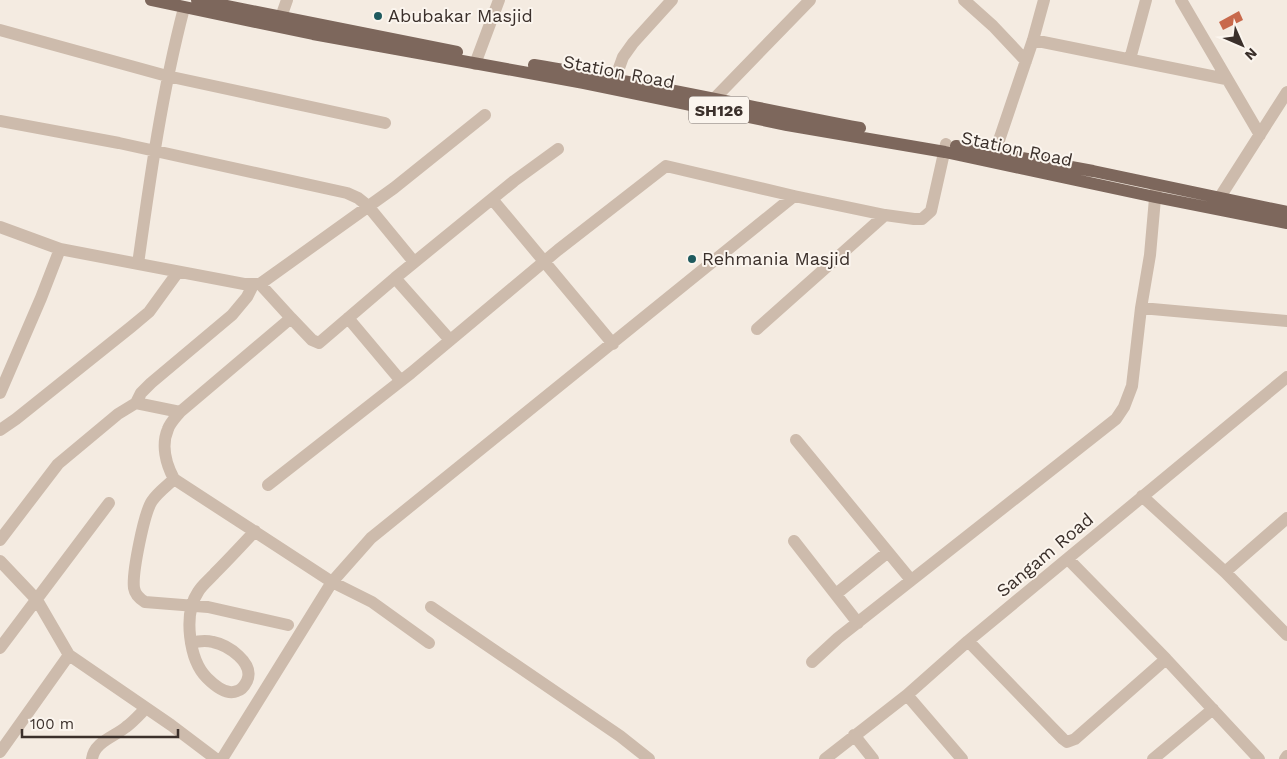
<svg xmlns="http://www.w3.org/2000/svg" width="1287" height="759" viewBox="0 0 1287 759" font-family="'Work Sans',sans-serif">
	<style>
		.building { fill: #c8694b }
		.lines { fill: none; stroke-linecap: round; stroke-linejoin: round }
		.minor { stroke: #cdbbac; stroke-width: 12 }
		.major { stroke: #7d675c; stroke-width: 12 }
		.poi-dot { fill: #1f5a5e; stroke: #fbf5ee; stroke-width: 2 }
		.labels { text-anchor: middle; stroke-width: 4; stroke-linejoin: round; paint-order: stroke }
		.shield { fill: #fbf5ee; stroke: #756b66; stroke-width: 1 }
		.shield-label { font-size: 16px; font-weight: bold; fill: #3b302b }
		.poi-label { font-size: 18px; fill: #3b302b; stroke: #fbf5ee; text-anchor: start }
		.street-label { font-size: 18px; fill: #3b302b; stroke: #fbf5ee }
	</style>
	<rect width="100%" height="100%" fill="#f4ebe1"/>
	<!-- building -->
	<path class="building" d="M 1239,11 L 1243,20 L 1223,30 L 1219,22 Z"/>
	<g class="lines">
		<!-- minor -->
		<path class="minor" d="M 964,0 L 993,26 L 1026,61
			M 1181,0 L 1260,135
			M 281,17 L 287,0
			M 0,30 L 167,76 L 385,123
			M 1033,40 L 1226,79
			M 1130,59 L 1146,0
			M 475,64 L 499,0
			M 615,79 L 623,57 L 633,43 L 672,0
			M 713,100 L 810,0
			M 0,121 L 119,143 L 347,193 L 358,198 L 368,206 L 414,262
			M 992,161 L 1033,40 L 1044,0
			M 1220,197 L 1287,92
			M 492,199 L 613,344
			M 0,227 L 60,249
			M 138,264 C 150,178 162,92 184,8
			M 395,278 L 450,340
			M 260,284 L 291,318
			M 1141,308 L 1287,321
			M 348,318 L 401,381
			M 757,329 L 885,215
			M 0,393 L 41,298 L 60,249 L 244,284 L 260,284 L 394,188 L 485,115
			M 136,403 L 141,393 L 151,383 L 232,315 L 247,297 L 253,285
			M 180,412 C 176,417 170,423 168,429 C 161,445 166,464 174,479 L 332,582 L 372,602 L 429,643
			M 0,430 L 16,419 L 131,327 L 149,312 L 178,272
			M 796,440 L 911,580
			M 174,479 C 167,486 158,492 152,501 C 144,513 132,573 134,588 C 135,594 140,599 145,602 L 208,607 L 288,625
			M 268,485 L 411,373 L 558,250 L 666,166 L 794,196 L 885,215 L 914,219 L 922,219 L 931,211 L 946,144
			M 1142,496 L 1225,572 L 1287,635
			M 0,540 L 58,464 L 118,414 L 136,403 L 180,412 L 291,318 L 312,340 L 319,343 L 395,278 L 514,181 L 558,149
			M 794,541 L 858,623
			M 1068,559 L 1166,659 L 1259,759
			M 0,561 L 37,600 L 69,655 L 171,725 L 216,759
			M 1225,572 L 1287,518
			M 836,594 L 888,552
			M 431,607 L 620,736 L 649,759
			M 968,641 L 1063,739 L 1067,742 L 1075,739 L 1166,659
			M 191,643 C 198,641 206,640 213,642 C 228,645 255,663 247,681 C 245,685 241,690 237,691 C 226,696 214,685 207,678 C 189,660 183,614 198,592 C 202,585 210,579 215,573 C 229,559 242,545 255,531
			M 0,648 L 109,503
			M 812,662 L 838,638 L 1116,419 L 1124,407 L 1132,386 L 1141,308 L 1150,255 L 1156,187
			M 907,695 L 962,759
			M 854,735 L 873,759
			M 0,752 L 69,655
			M 92,759 C 94,742 114,737 126,727 C 133,722 139,715 146,708
			M 222,759 L 332,582 L 371,538 L 794,196
			M 825,759 L 907,695 L 968,641 L 1287,377
			M 1153,759 L 1213,709
			M 1285,759 L 1287,756"/>
		<!-- major -->
		<path class="major" d="M 151,0 L 313,34 L 584,83 L 787,125 L 945,152 L 1155,197 L 1287,223
			M 197,0 L 457,52
			M 534,65 C 643,83 751,107 860,128
			M 956,146 L 1093,171 L 1287,212"/>
	</g>
	<!-- markers -->
	<g class="poi-dot">
		<circle cx="378" cy="16" r="5"/>
		<circle cx="692" cy="259" r="5"/>
	</g>
	<g class="labels">
		<!-- shield labels -->
		<rect class="shield" x="689" y="96.5" width="60" height="27" rx="4"/>
		<g class="shield-label">
			<text x="719" y="116">SH126</text>
		</g>
		<!-- poi labels -->
		<g class="poi-label">
			<text x="388" y="22">Abubakar Masjid</text>
			<text x="702" y="265">Rehmania Masjid</text>
		</g>
		<!-- street labels -->
		<g class="street-label">
			<text transform="translate(619 72) rotate(11)" y="6">Station Road</text>
			<text transform="translate(1017 149) rotate(12)" y="6">Station Road</text>
			<text transform="translate(1045 555) rotate(-40)" y="6">Sangam Road</text>
		</g>
	</g>
	<!-- north arrow -->
	<g transform="translate(1242 45) rotate(135)" stroke="#fbf5ee" stroke-width="4" paint-order="stroke">
	<path d="M0-4L9 19L0 12L-9 19Z" fill="#3b302b"/>
	<text y="-8" font-size="14" font-weight="bold" text-anchor="middle" fill="#3b302b">N</text>
	</g>
	<!-- scale -->
	<path d="M22 729v8h156v-8" fill="none" stroke="#3b302b" stroke-width="2.5"/>
	<text x="30" y="729" font-size="15" fill="#3b302b" stroke="#fbf5ee" stroke-width="4" paint-order="stroke">100 m</text>
</svg>
